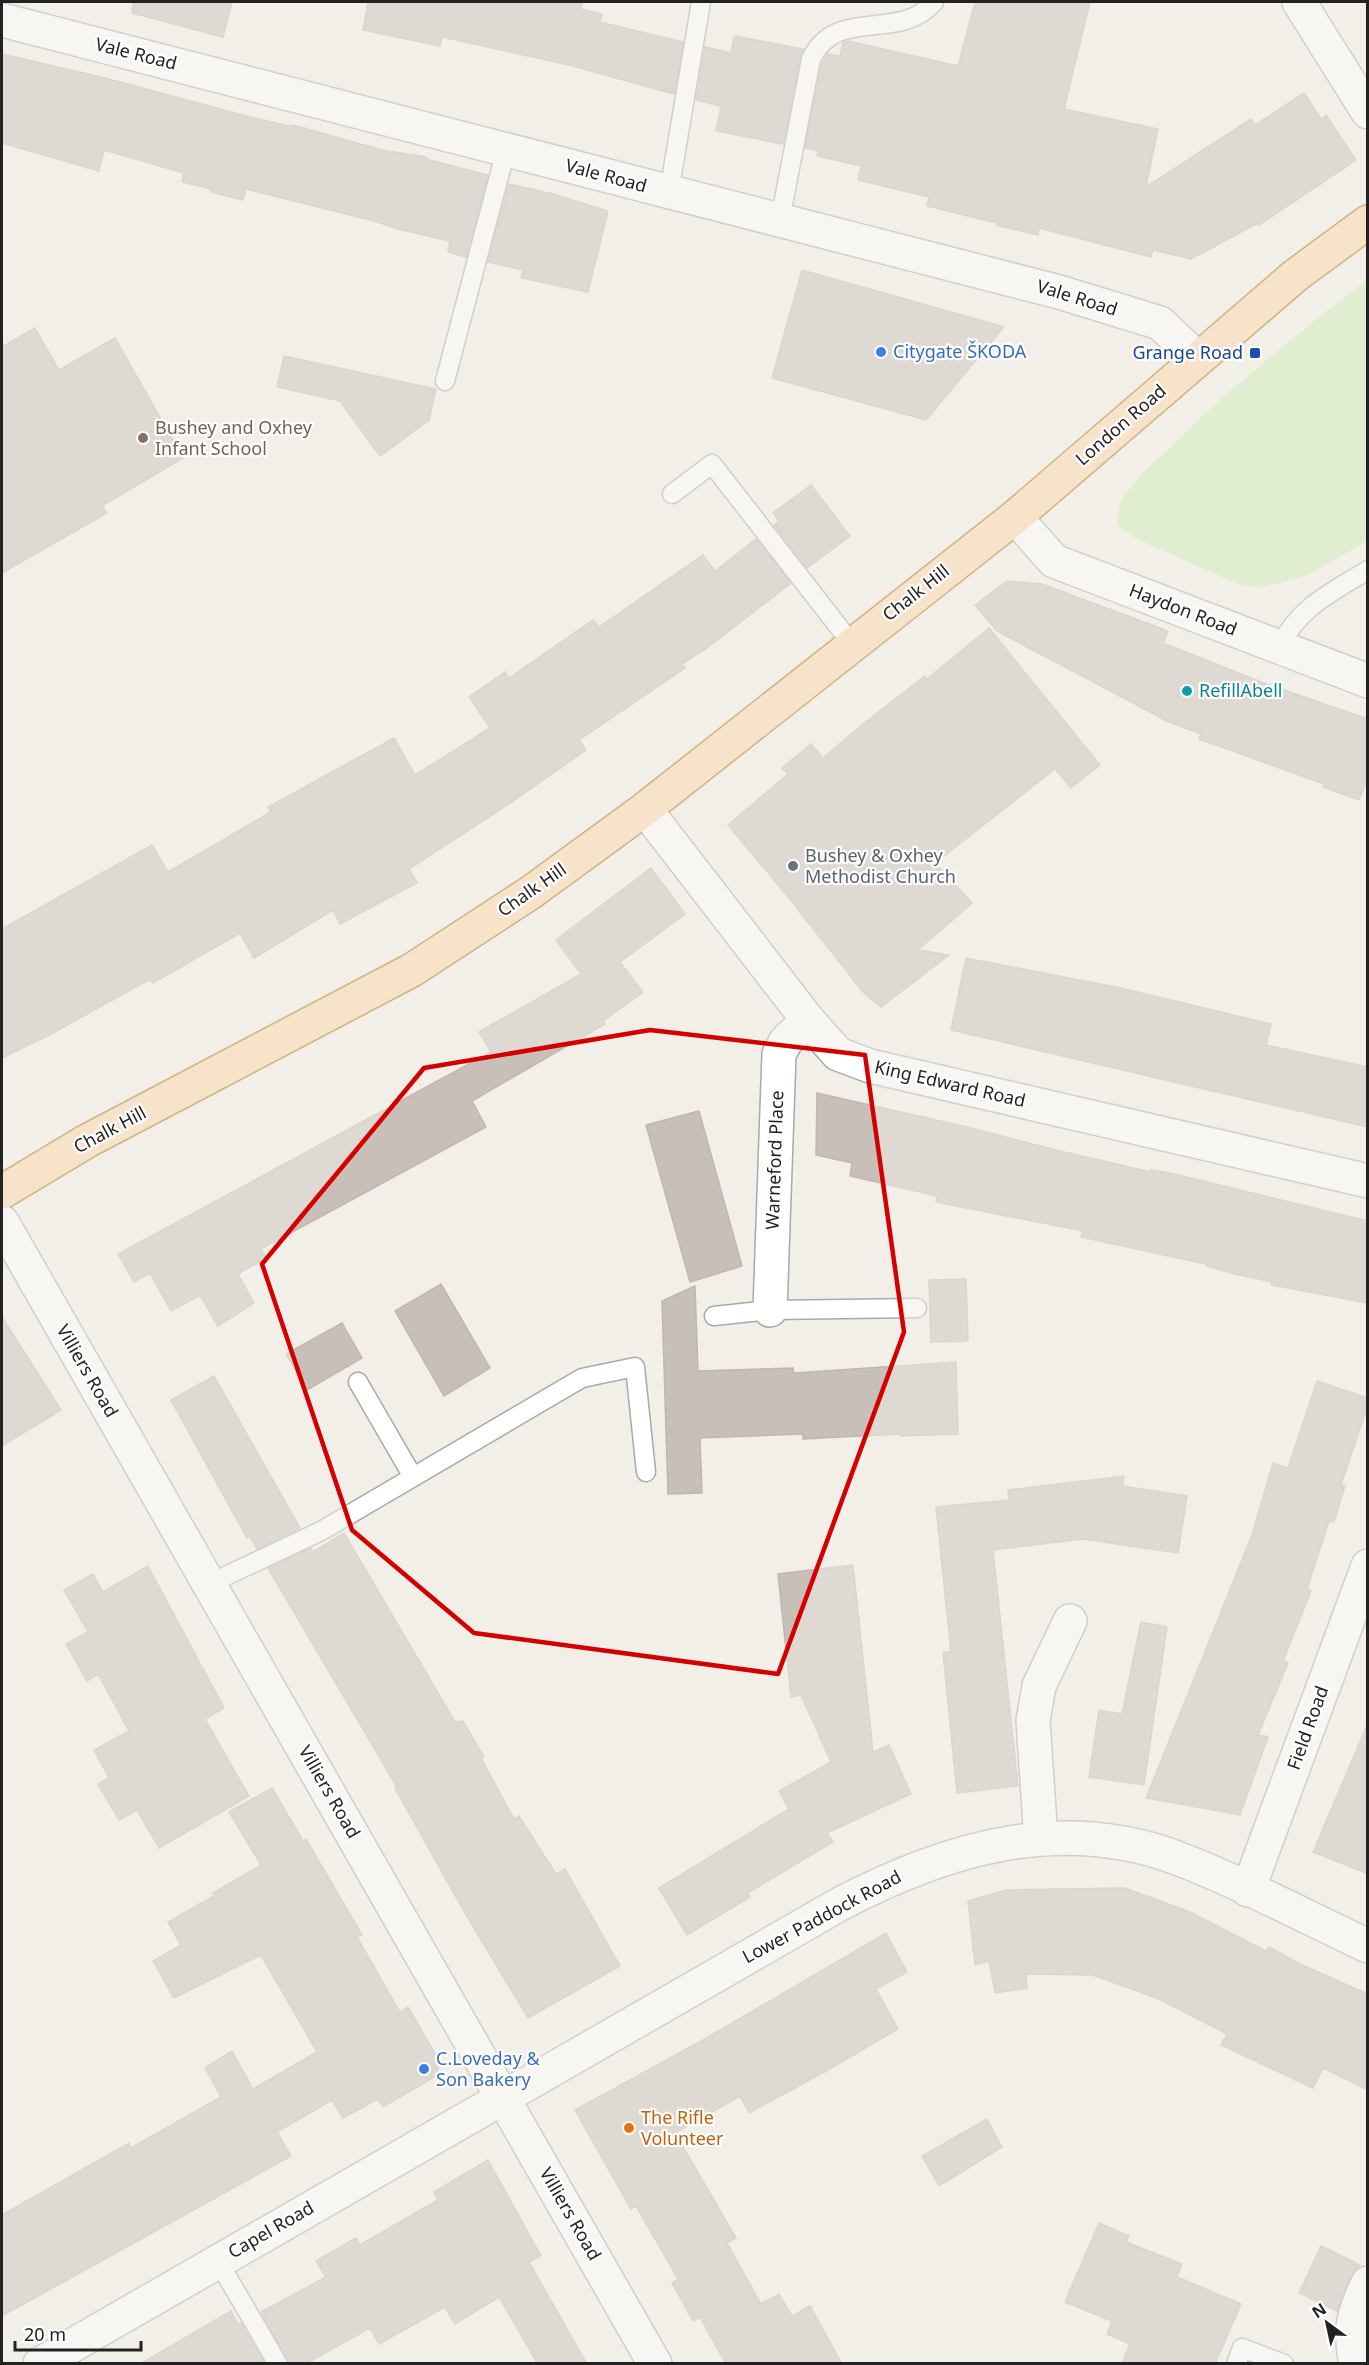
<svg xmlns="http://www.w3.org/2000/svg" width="1369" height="2365" viewBox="0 0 1369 2365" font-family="'Noto Sans',sans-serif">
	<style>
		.grass { fill: #cdebb0 }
		.building { fill: #c7bfb8; stroke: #c4b6ab; stroke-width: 1.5 }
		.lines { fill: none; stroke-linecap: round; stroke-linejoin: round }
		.service-casing { stroke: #a9a9a9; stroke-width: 21 }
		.minor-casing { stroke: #a9a9a9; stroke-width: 36 }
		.tertiary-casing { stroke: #a9a9a9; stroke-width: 36 }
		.primary-casing { stroke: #a06b00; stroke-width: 36 }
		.service { stroke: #fff; stroke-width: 18 }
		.minor { stroke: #fff; stroke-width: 33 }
		.tertiary { stroke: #fff; stroke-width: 33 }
		.primary { stroke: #fcd6a4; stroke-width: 33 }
		.marked { fill: none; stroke: #d40000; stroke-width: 4.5; stroke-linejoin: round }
		.shop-dot { fill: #3f7fe0; stroke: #fff; stroke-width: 2 }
		.transit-dot { fill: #1a4fb4; stroke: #fff; stroke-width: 2 }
		.education-dot { fill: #8d6e63; stroke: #fff; stroke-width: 2 }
		.culture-dot { fill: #0f9aa8; stroke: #fff; stroke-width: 2 }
		.worship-dot { fill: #6b7280; stroke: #fff; stroke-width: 2 }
		.food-dot { fill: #e8710a; stroke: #fff; stroke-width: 2 }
		.labels { text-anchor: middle; stroke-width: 4.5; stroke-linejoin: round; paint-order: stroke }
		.street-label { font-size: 18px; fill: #222; stroke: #fff }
		.shop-label { font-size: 18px; fill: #366cbe; stroke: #fff; text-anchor: start }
		.transit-label { font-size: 18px; fill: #164399; stroke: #fff; text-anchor: end }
		.education-label { font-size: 18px; fill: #785e54; stroke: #fff; text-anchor: start }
		.culture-label { font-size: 18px; fill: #0d838f; stroke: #fff; text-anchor: start }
		.worship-label { font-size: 18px; fill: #5b616d; stroke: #fff; text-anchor: start }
		.food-label { font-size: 18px; fill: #c56008; stroke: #fff; text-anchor: start }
	</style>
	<rect width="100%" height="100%" fill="#f2efe9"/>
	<!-- grass -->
	<path class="grass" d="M 1367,280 L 1367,541 L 1308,575 L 1258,588 L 1240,585 L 1141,541 L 1118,527 C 1115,516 1120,501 1127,492 C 1140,473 1161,456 1178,440 C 1237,382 1302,330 1367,280 Z"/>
	<!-- building -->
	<path class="building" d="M 133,2 L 232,2 L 223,37 L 132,13 Z
		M 368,2 L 582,2 L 581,9 L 602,14 L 600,22 L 683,42 L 674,94 L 569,65 L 442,37 L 440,46 L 363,30 Z
		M 975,2 L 1090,2 L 1064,109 L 1158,129 L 1146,187 L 1251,119 L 1255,125 L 1304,93 L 1321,119 L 1326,115 L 1356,160 L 1259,225 L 1258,223 L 1191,259 L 1153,250 L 1151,257 L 1039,228 L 1038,235 L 996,225 L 997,223 L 927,206 L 929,197 L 858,180 L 861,166 L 817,156 L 818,151 L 805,148 L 822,63 L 828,54 L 840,56 L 843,43 L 848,41 L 958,66 Z
		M 734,36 L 804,49 L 800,57 L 783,144 L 716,131 L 721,106 L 696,100 L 705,47 L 731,53 Z
		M 2,54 L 105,78 L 246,116 L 293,127 L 293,125 L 382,150 L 426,157 L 426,159 L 488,175 L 466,257 L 448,252 L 450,241 L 398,229 L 374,221 L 246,189 L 243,200 L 211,192 L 211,189 L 182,182 L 184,173 L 104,150 L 99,171 L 2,143 Z
		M 509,184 L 553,194 L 608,211 L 588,292 L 521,278 L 523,270 L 488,262 Z
		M 802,270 L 1004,327 L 926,420 L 772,378 Z
		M 35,328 L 59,370 L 115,338 L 183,458 L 102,506 L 107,513 L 2,573 L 2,347 Z
		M 284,356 L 436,389 L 429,420 L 380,456 L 340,401 L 277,387 Z
		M 811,485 L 850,536 L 807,568 L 774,525 L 779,521 L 773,513 Z
		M 756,539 L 791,583 L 707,648 L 682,664 L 685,668 L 579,740 L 586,750 L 503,808 L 409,869 L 417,883 L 340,924 L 333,910 L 254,958 L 240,933 L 153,983 L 150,979 L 53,1033 L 2,1058 L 2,929 L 152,845 L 168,872 L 271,812 L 268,807 L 394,738 L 415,775 L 490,728 L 469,697 L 505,672 L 509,678 L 593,620 L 599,627 L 703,555 L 715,571 Z
		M 1007,581 L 1042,584 L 1168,631 L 1163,643 L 1261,682 L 1368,719 L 1368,778 L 1359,800 L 1323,787 L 1324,784 L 1199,739 L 1201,734 L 1169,722 L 997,631 L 975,605 Z
		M 989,628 L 1100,765 L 1071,788 L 1055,769 L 935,863 L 972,903 L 918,950 L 949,955 L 881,1007 L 863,992 L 789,898 L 728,825 L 788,774 L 782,768 L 811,744 L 823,758 L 868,720 L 925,676 L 927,679 Z
		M 651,868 L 685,914 L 620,962 L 643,992 L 603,1021 L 605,1024 L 472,1101 L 486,1127 L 261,1249 L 266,1258 L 238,1274 L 254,1303 L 218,1326 L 200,1295 L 171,1311 L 150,1273 L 134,1282 L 118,1254 L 491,1052 L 479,1032 L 581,974 L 556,940 Z
		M 966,958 L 1121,988 L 1271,1024 L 1266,1045 L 1368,1067 L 1368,1127 L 951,1030 Z
		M 817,1093 L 967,1127 L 1056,1150 L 1151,1172 L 1151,1170 L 1170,1173 L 1368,1221 L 1368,1303 L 1271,1285 L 1272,1282 L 1231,1273 L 1206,1266 L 1206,1264 L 1081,1237 L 1083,1231 L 936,1202 L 937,1196 L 850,1176 L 852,1163 L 816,1155 Z
		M 699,1111 L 742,1266 L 690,1282 L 646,1125 Z
		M 966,1279 L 968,1341 L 931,1342 L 929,1280 Z
		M 441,1284 L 490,1368 L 444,1396 L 395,1311 Z
		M 695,1286 L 698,1371 L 793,1368 L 794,1373 L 956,1362 L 958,1434 L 900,1436 L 900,1434 L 803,1439 L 803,1434 L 700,1438 L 702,1493 L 668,1494 L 662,1301 Z
		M 2,1317 L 61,1410 L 2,1446 Z
		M 342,1323 L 362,1358 L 307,1390 L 286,1354 Z
		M 214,1376 L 300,1528 L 257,1549 L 250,1536 L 247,1538 L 171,1400 Z
		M 1317,1381 L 1368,1398 L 1368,1405 L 1341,1485 L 1345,1486 L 1334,1522 L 1329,1521 L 1307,1589 L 1311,1591 L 1283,1661 L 1288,1663 L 1258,1735 L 1268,1737 L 1240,1815 L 1146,1798 L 1252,1535 L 1273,1463 L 1288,1468 Z
		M 1124,1476 L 1122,1486 L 1187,1496 L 1178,1553 L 1082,1539 L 993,1550 L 1018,1786 L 957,1793 L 943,1652 L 951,1652 L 936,1507 L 1009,1500 L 1008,1490 Z
		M 344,1533 L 455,1722 L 463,1721 L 484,1757 L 481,1758 L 514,1819 L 519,1816 L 556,1874 L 565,1869 L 620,1966 L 528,2018 L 465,1913 L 395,1788 L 397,1787 L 268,1568 L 311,1548 L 313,1552 Z
		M 853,1565 L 873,1752 L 889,1745 L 911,1794 L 827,1833 L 833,1842 L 748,1893 L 750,1897 L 687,1935 L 659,1888 L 789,1809 L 779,1791 L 831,1762 L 801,1695 L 791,1697 L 778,1574 Z
		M 148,1566 L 224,1708 L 205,1719 L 249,1796 L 159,1848 L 137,1810 L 119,1820 L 98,1784 L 109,1778 L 94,1750 L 129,1731 L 98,1674 L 87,1681 L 66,1644 L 88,1632 L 64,1590 L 93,1574 L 103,1592 Z
		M 1141,1622 L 1167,1627 L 1144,1785 L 1089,1777 L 1099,1710 L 1122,1714 Z
		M 1368,1723 L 1368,1874 L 1313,1852 Z
		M 272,1788 L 303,1841 L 306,1839 L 362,1935 L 357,1937 L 400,2012 L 408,2007 L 440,2062 L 436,2076 L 383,2107 L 378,2099 L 343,2118 L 332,2100 L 277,2132 L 291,2156 L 2,2316 L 2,2215 L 129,2143 L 131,2148 L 221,2097 L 205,2068 L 232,2051 L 253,2089 L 317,2052 L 261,1955 L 174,1998 L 153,1961 L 181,1945 L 168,1922 L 214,1896 L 213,1893 L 261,1865 L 229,1812 Z
		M 1125,1888 L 1190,1912 L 1266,1951 L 1269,1947 L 1300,1964 L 1368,1994 L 1368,2090 L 1323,2068 L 1313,2088 L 1221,2045 L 1227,2034 L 1159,1999 L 1093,1975 L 1026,1974 L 1027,1988 L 995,1993 L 989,1961 L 975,1965 L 968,1901 L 1006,1890 Z
		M 886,1933 L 907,1972 L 876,1989 L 898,2029 L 826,2071 L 749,2113 L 740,2096 L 675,2133 L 736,2238 L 727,2243 L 761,2304 L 779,2294 L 792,2316 L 810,2306 L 842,2364 L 726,2364 L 700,2317 L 693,2321 L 672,2283 L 678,2279 L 636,2206 L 631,2209 L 575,2110 L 703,2040 Z
		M 987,2119 L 1002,2147 L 939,2186 L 922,2156 Z
		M 488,2160 L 541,2256 L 529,2262 L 587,2364 L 538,2364 L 499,2297 L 455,2324 L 445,2307 L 379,2344 L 370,2328 L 305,2364 L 289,2364 L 261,2312 L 326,2277 L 316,2261 L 356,2238 L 360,2245 L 438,2200 L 434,2192 Z
		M 1099,2223 L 1129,2236 L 1126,2242 L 1182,2264 L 1177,2277 L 1241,2304 L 1215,2364 L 1122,2364 L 1130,2344 L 1107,2334 L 1112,2321 L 1065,2302 Z
		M 1321,2246 L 1360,2265 L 1351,2275 L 1337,2311 L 1299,2293 Z
		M 231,2311 L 239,2325 L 241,2323 L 265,2364 L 140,2364 Z"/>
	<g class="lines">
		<!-- service casing -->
		<g class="service-casing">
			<path id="service" d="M 669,192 L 701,2
				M 780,220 L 811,59 C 837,5 899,43 934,2
				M 445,381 L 506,150
				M 672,494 L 712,464 L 852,644
				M 1280,646 C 1299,607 1332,592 1368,570
				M 714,1316 L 770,1310 L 917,1308
				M 358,1382 L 413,1477
				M 209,1584 L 323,1530 L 582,1378 L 635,1367 L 646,1472
				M 218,2261 L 278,2364
				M 1236,2364 L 1242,2348 L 1284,2364"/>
		</g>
		<!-- minor casing -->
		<g class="minor-casing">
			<path id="minor" d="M 1299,2 L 1368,112
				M 1015,517 L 1054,561 L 1368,681
				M 645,809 L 808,1020 L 838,1054 L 870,1066 L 1368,1181
				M 2,1222 L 655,2364
				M 770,1310 L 779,1054 L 786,1041 L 808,1020
				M 1041,1839 L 1033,1721 L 1039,1686 L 1070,1621
				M 1248,1890 L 1368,1566
				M 40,2364 L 840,1904 C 945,1849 1060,1814 1177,1858 C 1242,1883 1304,1916 1368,1946
				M 1356,2364 C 1349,2329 1353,2314 1368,2283"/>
		</g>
		<!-- tertiary casing -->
		<g class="tertiary-casing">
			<path id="tertiary" d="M 2,20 L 1059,292 L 1160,323 L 1198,359"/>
		</g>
		<!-- primary casing -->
		<g class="primary-casing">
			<path id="primary" d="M 2,1192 L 87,1141 L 412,970 L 530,893 L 645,809 L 1015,517 L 1296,275 L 1368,222"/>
		</g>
		<!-- service -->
		<use href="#service" class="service"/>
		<!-- minor -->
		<use href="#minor" class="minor"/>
		<!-- tertiary -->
		<use href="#tertiary" class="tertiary"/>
		<!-- primary -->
		<use href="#primary" class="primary"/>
	</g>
	<!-- marked area -->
	<path d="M0 0H1369V2365H0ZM 650,1030 L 865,1055 L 904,1332 L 778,1674 L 474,1633 L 352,1530 L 262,1264 L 424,1068 Z" fill="#f2efe9" fill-opacity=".55" fill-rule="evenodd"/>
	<path class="marked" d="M 650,1030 L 865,1055 L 904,1332 L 778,1674 L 474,1633 L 352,1530 L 262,1264 L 424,1068 Z"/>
	<!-- markers -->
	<g class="shop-dot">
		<circle cx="881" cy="352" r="6"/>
		<circle cx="424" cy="2069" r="6"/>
	</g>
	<rect class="transit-dot" x="1249" y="347" width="12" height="12" rx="3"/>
	<circle class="education-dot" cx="143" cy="438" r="6"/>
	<circle class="culture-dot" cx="1187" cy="691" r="6"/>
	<circle class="worship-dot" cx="793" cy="866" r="6"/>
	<circle class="food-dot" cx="629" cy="2128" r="6"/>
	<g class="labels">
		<!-- street labels -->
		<g class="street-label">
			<text transform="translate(136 54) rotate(14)" y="6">Vale Road</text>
			<text transform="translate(606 176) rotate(15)" y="6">Vale Road</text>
			<text transform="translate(1077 298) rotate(17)" y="6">Vale Road</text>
			<text transform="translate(1121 425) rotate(-41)" y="6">London Road</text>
			<text transform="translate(916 593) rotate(-38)" y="6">Chalk Hill</text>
			<text transform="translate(1183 610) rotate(21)" y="6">Haydon Road</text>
			<text transform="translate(532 890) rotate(-35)" y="6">Chalk Hill</text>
			<text transform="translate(950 1084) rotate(13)" y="6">King Edward Road</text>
			<text transform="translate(110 1130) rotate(-28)" y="6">Chalk Hill</text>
			<text transform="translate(775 1160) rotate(-88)" y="6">Warneford Place</text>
			<text transform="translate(87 1371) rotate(60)" y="6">Villiers Road</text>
			<text transform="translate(1308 1728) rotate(-70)" y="6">Field Road</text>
			<text transform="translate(329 1792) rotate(60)" y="6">Villiers Road</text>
			<text transform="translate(822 1917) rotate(-28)" y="6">Lower Paddock Road</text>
			<text transform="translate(570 2214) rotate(60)" y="6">Villiers Road</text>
			<text transform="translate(271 2230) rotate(-30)" y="6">Capel Road</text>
		</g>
		<!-- shop labels -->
		<g class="shop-label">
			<text x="893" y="358">Citygate ŠKODA</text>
			<text x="436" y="2065">C.Loveday &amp;<tspan x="436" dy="21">Son Bakery</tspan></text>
		</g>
		<!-- transit labels -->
		<g class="transit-label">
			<text x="1243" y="359">Grange Road</text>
		</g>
		<!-- education labels -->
		<g class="education-label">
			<text x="155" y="434">Bushey and Oxhey<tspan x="155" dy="21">Infant School</tspan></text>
		</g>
		<!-- culture labels -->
		<g class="culture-label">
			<text x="1199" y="697">RefillAbell</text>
		</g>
		<!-- worship labels -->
		<g class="worship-label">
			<text x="805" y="862">Bushey &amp; Oxhey<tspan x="805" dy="21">Methodist Church</tspan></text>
		</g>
		<!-- food labels -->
		<g class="food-label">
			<text x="641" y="2124">The Rifle<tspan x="641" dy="21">Volunteer</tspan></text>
		</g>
	</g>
	<!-- border -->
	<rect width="1369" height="2365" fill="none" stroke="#222222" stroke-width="6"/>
	<!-- north arrow -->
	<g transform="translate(1327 2323) rotate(327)" stroke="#ffffff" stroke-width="4.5" paint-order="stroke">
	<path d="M0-4.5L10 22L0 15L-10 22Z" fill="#222222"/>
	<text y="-9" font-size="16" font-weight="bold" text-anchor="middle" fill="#222222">N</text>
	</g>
	<!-- scale -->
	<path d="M15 2341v9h126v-9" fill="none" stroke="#222222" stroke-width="3"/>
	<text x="24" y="2341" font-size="18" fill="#222222" stroke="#ffffff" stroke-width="4.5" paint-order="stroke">20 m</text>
</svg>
